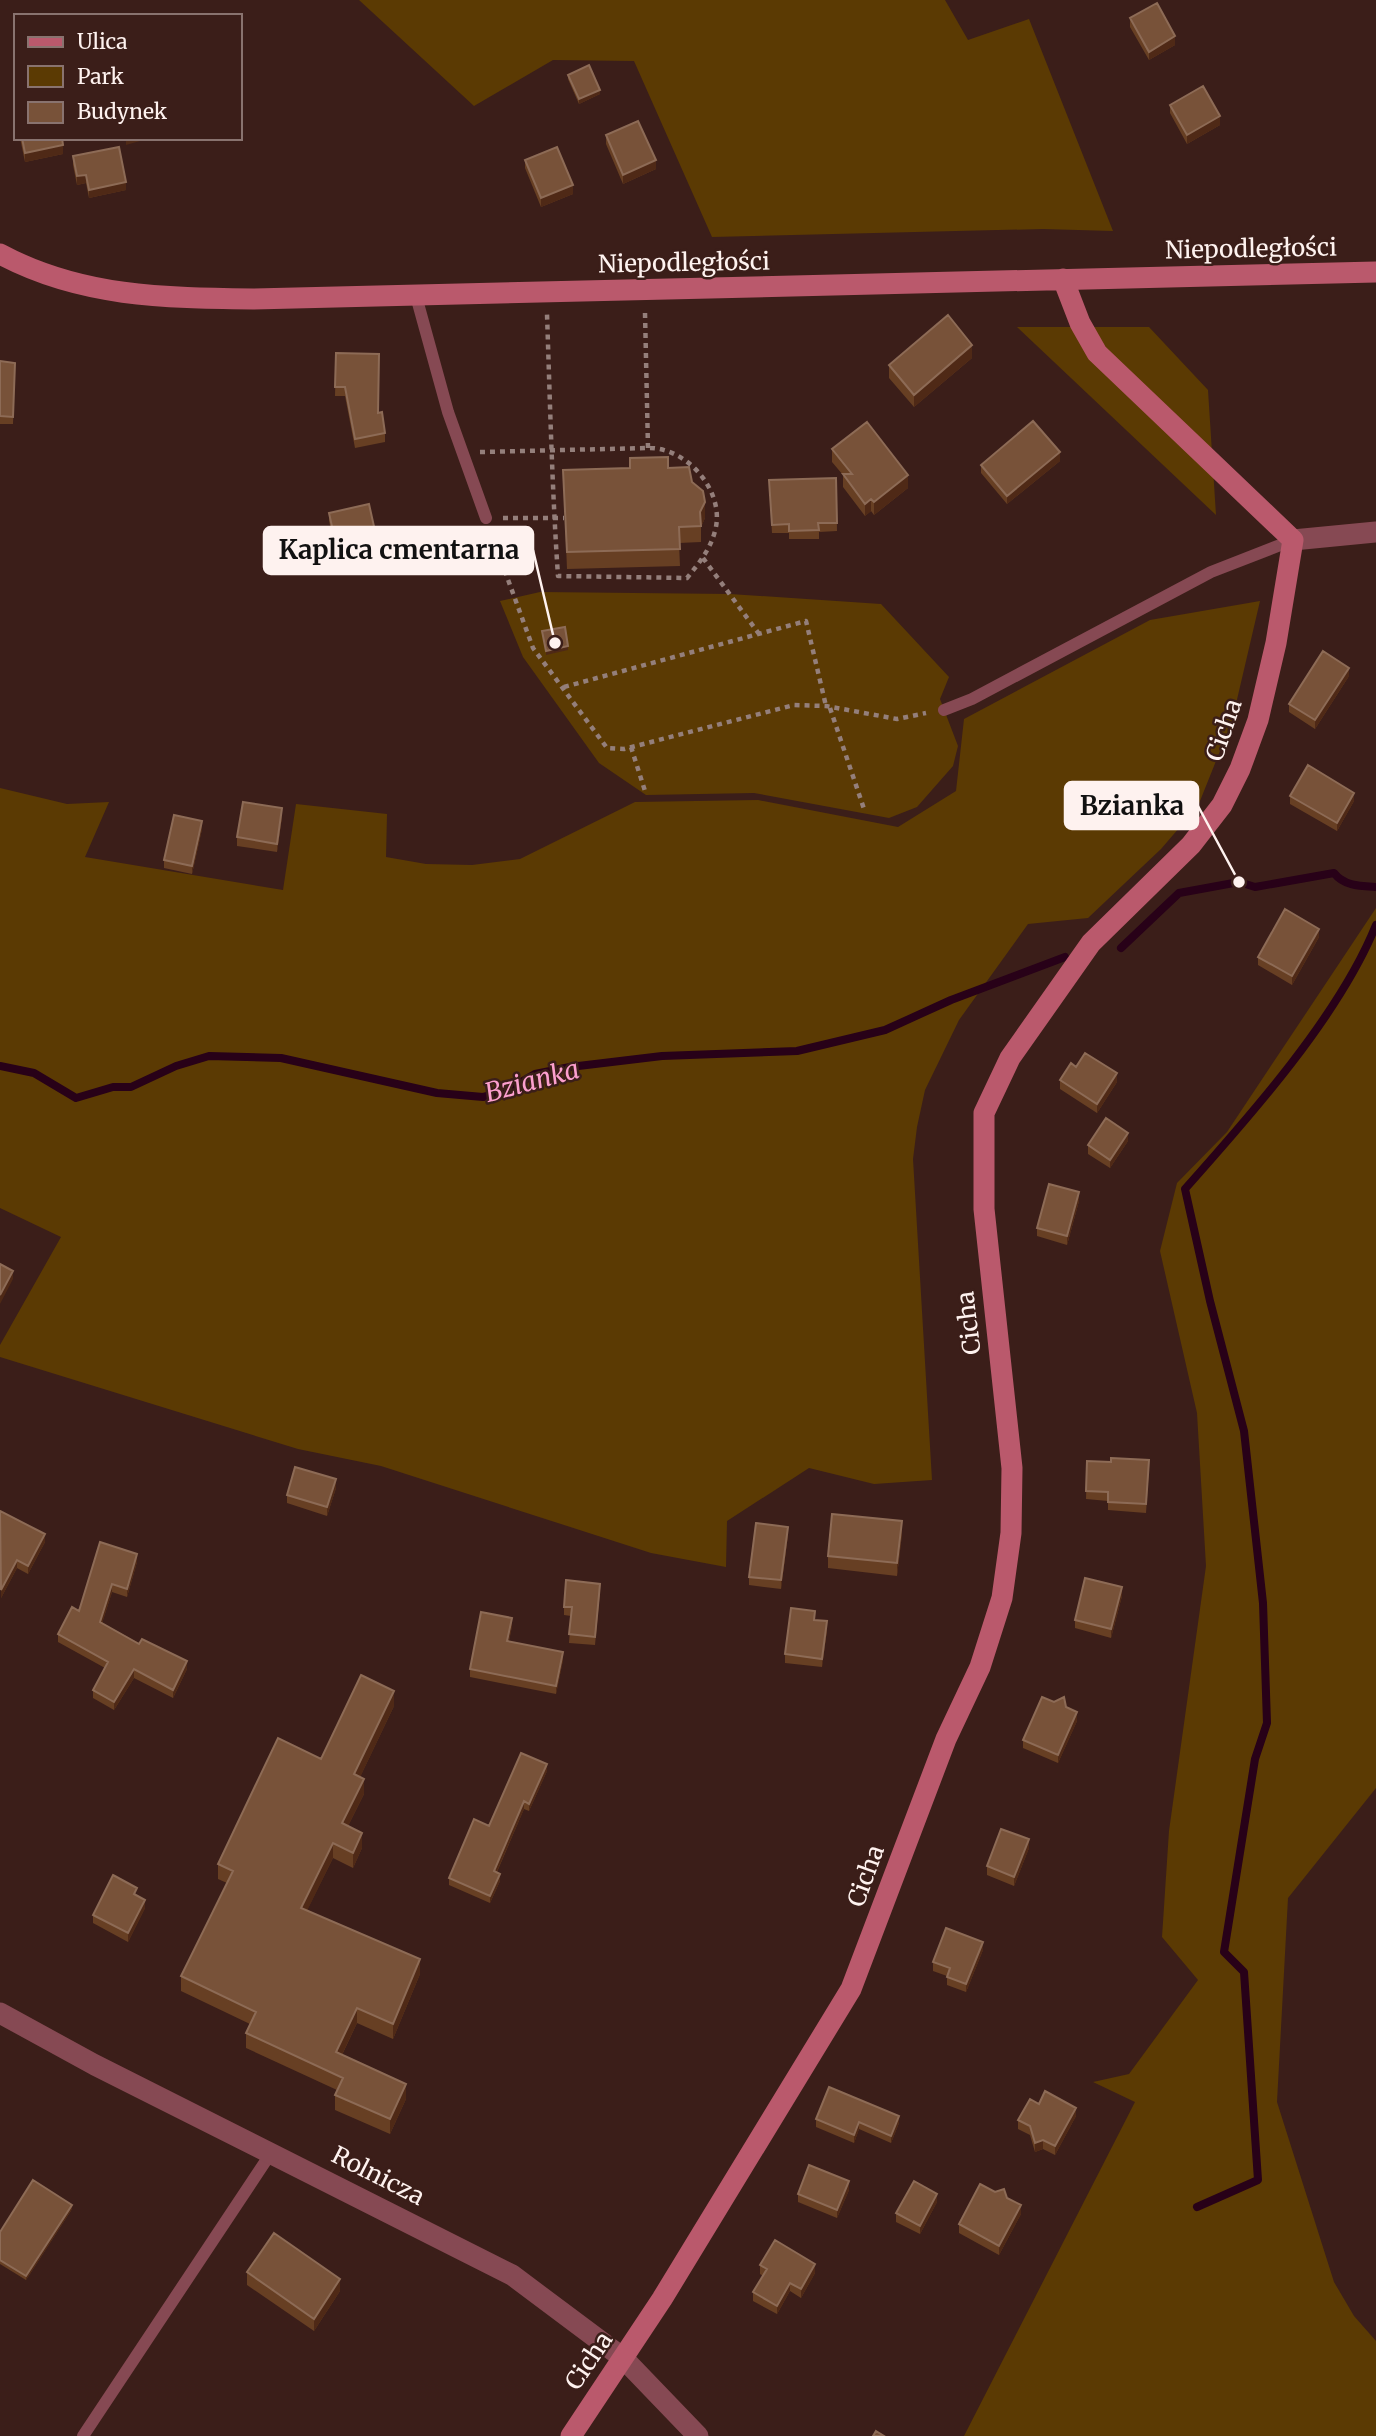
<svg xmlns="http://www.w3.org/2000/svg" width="1376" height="2436" viewBox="0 0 1376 2436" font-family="Merriweather,serif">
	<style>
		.green { fill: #5b3a03 }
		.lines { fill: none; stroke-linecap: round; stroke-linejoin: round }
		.stream { stroke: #280118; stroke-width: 8 }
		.path { stroke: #947f7b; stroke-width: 4.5; stroke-dasharray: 5 5; stroke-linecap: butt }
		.lane { stroke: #864953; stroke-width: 12 }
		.street { stroke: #864953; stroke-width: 21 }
		.secondary { stroke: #ba596c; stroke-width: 21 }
		.wall { fill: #673f23 }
		.shaded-wall { fill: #4f2916 }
		.building { fill: #785239; stroke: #8d6b56; stroke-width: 2 }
		.labels { text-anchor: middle; stroke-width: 5; stroke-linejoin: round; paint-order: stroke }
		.street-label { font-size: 24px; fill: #fef2ef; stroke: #3b1e19 }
		.water-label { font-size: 26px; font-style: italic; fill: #fc9fce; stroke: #3b1e19 }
		.leader { fill: none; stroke: #fef2ef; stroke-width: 2.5 }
		.callout-dot { fill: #fef2ef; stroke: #3b1e19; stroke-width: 2.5 }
		.callout { fill: #fef2ef; stroke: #fef2ef; stroke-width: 2.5 }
		.callout-label { font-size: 26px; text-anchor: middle; font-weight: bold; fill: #111 }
	</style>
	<rect width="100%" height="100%" fill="#3b1e19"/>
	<!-- green -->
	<path class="green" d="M 359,0 L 945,0 L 968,40 L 1029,19 L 1113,231 L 1043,229 L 712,237 L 634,61 L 553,60 L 474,106 Z
		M 1017,327 L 1149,327 L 1208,390 L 1216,515 Z
		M 540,592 L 730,594 L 881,604 L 949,677 L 940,699 L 958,746 L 953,766 L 917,807 L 889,818 L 754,793 L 646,795 L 599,763 L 523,657 L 500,601 Z
		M 1260,601 L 1232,721 L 1198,806 L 1161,849 L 1088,918 L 1028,924 L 959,1020 L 925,1090 L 917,1127 L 913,1159 L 932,1480 L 874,1484 L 809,1468 L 727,1521 L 726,1567 L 651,1553 L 381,1466 L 298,1449 L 0,1357 L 0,1345 L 61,1237 L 0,1208 L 0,788 L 67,804 L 109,802 L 85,857 L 283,890 L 296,804 L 387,814 L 386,857 L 426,864 L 472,865 L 520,859 L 635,802 L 758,800 L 898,827 L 956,791 L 964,719 L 1150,620 Z
		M 1376,908 L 1376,1788 L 1288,1898 L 1277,2102 L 1334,2282 L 1354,2316 L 1376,2341 L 1376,2436 L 964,2436 L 1135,2102 L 1093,2082 L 1129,2074 L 1198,1980 L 1162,1937 L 1169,1831 L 1206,1566 L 1197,1413 L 1160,1251 L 1177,1183 L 1227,1132 Z"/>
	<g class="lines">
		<!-- stream -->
		<path class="stream" d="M 1121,948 L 1179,893 L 1239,882 L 1255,887 L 1334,873 C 1344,886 1360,886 1376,887
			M 0,1066 L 34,1073 L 76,1098 L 113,1087 L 131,1087 L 176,1066 L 209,1056 L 281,1058 L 437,1093 L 483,1097 L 504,1092 L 535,1074 L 570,1067 L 662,1056 L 797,1051 L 885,1030 L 951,1000 L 1065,957
			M 1197,2207 L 1258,2180 L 1244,1972 L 1224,1952 L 1255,1759 L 1267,1723 L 1263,1603 L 1244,1431 L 1210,1301 L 1185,1189 C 1250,1116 1340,1015 1376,925"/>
		<!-- path -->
		<path class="path" d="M 645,313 L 648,448
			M 480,452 L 648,448 C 687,447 726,492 715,531 C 710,550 699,563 687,578 L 558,576 C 552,489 550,401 547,314
			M 503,518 L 564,518
			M 491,533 L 533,648 L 607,748 L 624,749 L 794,705 L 826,706 L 897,719 L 926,713
			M 703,558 L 759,634
			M 564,687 L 806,621 L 826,706
			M 830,708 L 864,809
			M 631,747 L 645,791"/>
		<!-- lane -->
		<path class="lane" d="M 416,296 L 448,412 L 486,518
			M 944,710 L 972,699 L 1211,572 L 1293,540
			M 83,2436 L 271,2153"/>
		<!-- street -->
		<path class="street" d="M 1293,540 L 1376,532
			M 0,2013 L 95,2065 L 512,2275 L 623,2358 L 698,2436"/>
		<!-- secondary -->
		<path class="secondary" d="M 0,254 C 80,297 164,298 253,299 L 1376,272
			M 571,2436 L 662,2299 L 851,1989 L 946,1739 L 980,1667 L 1002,1598 L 1011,1533 L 1012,1468 L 984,1209 L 984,1113 L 1010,1058 L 1091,943 L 1191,845 L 1222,805 L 1240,769 L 1258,720 L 1276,643 L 1293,540 L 1097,353 L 1080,323 L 1063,279"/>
	</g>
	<!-- wall -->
	<path class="wall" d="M 1130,18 L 1175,45 L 1149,60 L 1130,27 Z
		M 568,75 L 600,94 L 579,104 L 568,79 Z
		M 1170,105 L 1220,125 L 1187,144 L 1170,113 Z
		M 606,135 L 656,169 L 623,184 L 606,144 Z
		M 20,138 L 62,138 L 63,154 L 25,162 Z
		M 73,156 L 126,190 L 89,198 L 86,183 L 77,185 L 73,165 Z
		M 525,160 L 573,194 L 541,207 L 525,168 Z
		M 336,353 L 378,413 L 385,433 L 385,442 L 355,448 L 345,396 L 335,396 Z
		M 972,358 L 914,407 L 889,378 L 889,365 Z
		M 0,361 L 15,363 L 13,424 L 0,424 Z
		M 832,449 L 908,488 L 874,515 L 871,511 L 865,516 L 843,487 L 843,475 L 832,462 Z
		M 1060,461 L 1007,504 L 981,473 L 981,465 Z
		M 668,468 L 692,482 L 705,518 L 701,527 L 701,542 L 679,543 L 680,566 L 567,569 L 563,470 Z
		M 836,478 L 837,531 L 819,532 L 819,539 L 789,539 L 789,533 L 772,533 L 769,480 Z
		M 329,513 L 377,548 L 337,557 L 329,521 Z
		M 1349,676 L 1315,729 L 1289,712 L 1289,704 Z
		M 1290,796 L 1354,801 L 1337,831 L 1290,804 Z
		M 282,817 L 277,852 L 237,846 L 237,837 Z
		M 202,829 L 192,874 L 164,868 L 164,860 Z
		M 1319,937 L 1292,985 L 1258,965 L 1258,957 Z
		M 1076,1067 L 1117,1082 L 1097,1113 L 1060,1089 L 1060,1080 Z
		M 1128,1141 L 1110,1168 L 1088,1154 L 1088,1145 Z
		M 1079,1201 L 1067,1245 L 1037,1236 L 1037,1228 Z
		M 1087,1461 L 1149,1469 L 1146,1513 L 1108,1510 L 1108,1501 L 1086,1499 Z
		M 336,1488 L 327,1516 L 287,1503 L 287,1495 Z
		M 0,1511 L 45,1542 L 28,1574 L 17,1568 L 1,1598 Z
		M 902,1534 L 897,1576 L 828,1568 L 828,1556 Z
		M 788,1535 L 781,1589 L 749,1585 L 749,1577 Z
		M 137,1562 L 127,1597 L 112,1592 L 102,1623 L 187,1669 L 173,1698 L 134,1678 L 114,1710 L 93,1698 L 93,1690 L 105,1668 L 58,1642 L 58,1634 L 79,1611 Z
		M 600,1592 L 595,1645 L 569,1643 L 571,1616 L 564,1615 L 564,1607 Z
		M 1122,1596 L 1111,1638 L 1075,1628 L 1075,1620 Z
		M 815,1620 L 827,1630 L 822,1667 L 785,1663 L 785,1654 Z
		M 512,1626 L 509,1641 L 563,1660 L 556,1694 L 470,1677 L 470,1669 Z
		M 394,1706 L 360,1777 L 364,1794 L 348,1826 L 362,1848 L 353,1868 L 333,1858 L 307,1910 L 420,1974 L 393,2039 L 357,2023 L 342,2055 L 406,2099 L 390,2134 L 335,2110 L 335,2095 L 337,2090 L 246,2048 L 246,2033 L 250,2024 L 181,1991 L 181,1976 L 227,1883 L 218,1879 L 218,1864 L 321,1759 Z
		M 1066,1707 L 1077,1721 L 1058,1763 L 1023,1748 L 1023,1740 Z
		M 547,1771 L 529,1811 L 524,1809 L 497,1872 L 500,1881 L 490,1903 L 449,1885 L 449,1878 L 489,1826 Z
		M 1029,1848 L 1014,1886 L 987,1875 L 987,1866 Z
		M 137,1896 L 145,1908 L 128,1942 L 93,1923 L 93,1915 Z
		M 983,1950 L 966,1992 L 947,1985 L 947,1976 L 933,1971 L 933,1962 Z
		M 1039,2104 L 1076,2116 L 1055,2155 L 1043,2149 L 1035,2152 L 1030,2135 L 1018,2129 L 1018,2120 Z
		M 816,2119 L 899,2123 L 891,2143 L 859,2129 L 854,2143 L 816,2127 Z
		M 849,2190 L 837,2218 L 798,2202 L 798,2194 Z
		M 1007,2198 L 1021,2214 L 999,2255 L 959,2233 L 959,2224 Z
		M 937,2202 L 920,2234 L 896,2222 L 896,2213 Z
		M 72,2209 L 26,2280 L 0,2264 L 0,2232 Z
		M 760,2265 L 815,2273 L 801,2298 L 790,2291 L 777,2314 L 753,2301 L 753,2292 L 763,2276 L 760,2274 Z
		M 247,2272 L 340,2291 L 314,2331 L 247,2285 Z"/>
	<!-- shaded-wall -->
	<path class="shaded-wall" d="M 1175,36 L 1175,45 L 1149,60 L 1149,52 Z
		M 600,90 L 600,94 L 579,104 L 579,99 Z
		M 1220,116 L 1220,125 L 1187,144 L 1187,135 Z
		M 126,138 L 147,138 L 147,139 L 126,145 Z
		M 63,145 L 63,154 L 25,162 L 25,153 Z
		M 656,160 L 656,169 L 623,184 L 623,175 Z
		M 86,175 L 86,183 L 77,185 L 77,176 Z
		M 126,182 L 126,190 L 89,198 L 89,190 Z
		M 573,185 L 573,194 L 541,207 L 541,198 Z
		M 972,345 L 972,358 L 914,407 L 914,395 Z
		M 1060,452 L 1060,461 L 1007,504 L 1007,496 Z
		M 908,475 L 908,488 L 874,515 L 874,502 Z
		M 871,499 L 871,511 L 865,516 L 865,504 Z
		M 705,502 L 705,518 L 701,527 L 700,512 Z
		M 377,540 L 377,548 L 337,557 L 337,549 Z
		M 568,646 L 568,650 L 546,655 L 546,651 Z
		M 1349,668 L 1349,676 L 1315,729 L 1315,720 Z
		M 1354,793 L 1354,801 L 1337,831 L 1337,823 Z
		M 282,808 L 282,817 L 277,852 L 277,844 Z
		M 202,821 L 202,829 L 192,874 L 192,866 Z
		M 1319,929 L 1319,937 L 1292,985 L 1292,976 Z
		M 1117,1073 L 1117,1082 L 1097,1113 L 1097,1104 Z
		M 1128,1133 L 1128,1141 L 1110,1168 L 1110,1160 Z
		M 1079,1192 L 1079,1201 L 1067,1245 L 1067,1236 Z
		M 13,1271 L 13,1279 L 0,1304 L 0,1295 Z
		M 336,1479 L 336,1488 L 327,1516 L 327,1507 Z
		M 902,1521 L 902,1534 L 897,1576 L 897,1563 Z
		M 788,1527 L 788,1535 L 781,1589 L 781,1580 Z
		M 45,1534 L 45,1542 L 28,1574 L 28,1566 Z
		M 137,1554 L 137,1562 L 127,1597 L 127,1589 Z
		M 17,1560 L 17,1568 L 1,1598 L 1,1590 Z
		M 112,1584 L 112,1592 L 100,1630 L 100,1622 Z
		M 1122,1587 L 1122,1596 L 1111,1638 L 1111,1629 Z
		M 512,1618 L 512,1626 L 507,1649 L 507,1641 Z
		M 827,1621 L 827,1630 L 822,1667 L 822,1659 Z
		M 563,1652 L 563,1660 L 556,1694 L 556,1686 Z
		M 187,1661 L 187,1669 L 173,1698 L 173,1690 Z
		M 134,1669 L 134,1678 L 114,1710 L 114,1702 Z
		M 394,1691 L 394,1706 L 354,1790 L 354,1774 Z
		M 1077,1712 L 1077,1721 L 1058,1763 L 1058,1755 Z
		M 547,1764 L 547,1771 L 529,1811 L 529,1804 Z
		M 364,1779 L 364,1794 L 342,1838 L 342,1823 Z
		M 524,1801 L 524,1809 L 494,1878 L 494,1871 Z
		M 362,1833 L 362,1848 L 353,1868 L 353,1853 Z
		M 1029,1839 L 1029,1848 L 1014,1886 L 1014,1877 Z
		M 333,1843 L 333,1858 L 301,1923 L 301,1908 Z
		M 500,1874 L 500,1881 L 490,1903 L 490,1896 Z
		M 145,1900 L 145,1908 L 128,1942 L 128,1933 Z
		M 983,1942 L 983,1950 L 966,1992 L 966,1984 Z
		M 420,1959 L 420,1974 L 393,2039 L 393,2024 Z
		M 357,2008 L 357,2023 L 336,2067 L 336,2052 Z
		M 406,2084 L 406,2099 L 390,2134 L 390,2119 Z
		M 1076,2108 L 1076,2116 L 1055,2155 L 1055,2146 Z
		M 899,2116 L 899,2123 L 891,2143 L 891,2136 Z
		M 859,2122 L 859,2129 L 854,2143 L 854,2135 Z
		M 1043,2140 L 1043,2149 L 1035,2152 L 1035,2143 Z
		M 849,2181 L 849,2190 L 837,2218 L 837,2210 Z
		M 937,2194 L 937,2202 L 920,2234 L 920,2226 Z
		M 72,2205 L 72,2209 L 26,2280 L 26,2276 Z
		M 1021,2205 L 1021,2214 L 999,2255 L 999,2246 Z
		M 815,2264 L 815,2273 L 801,2298 L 801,2289 Z
		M 340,2279 L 340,2291 L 314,2331 L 314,2319 Z
		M 790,2283 L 790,2291 L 777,2314 L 777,2306 Z"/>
	<!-- building -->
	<path class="building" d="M 1157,3 L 1175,36 L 1149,52 L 1130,18 Z
		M 589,65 L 600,90 L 579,99 L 568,75 Z
		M 1203,86 L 1220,116 L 1187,135 L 1170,105 Z
		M 638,121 L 656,160 L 623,175 L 606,135 Z
		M 22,138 L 62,138 L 63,145 L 25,153 Z
		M 119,147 L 126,182 L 89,190 L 86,175 L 77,176 L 73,156 Z
		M 557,147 L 573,185 L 541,198 L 525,160 Z
		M 948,315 L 972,345 L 914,395 L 889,365 Z
		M 336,353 L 379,354 L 378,413 L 382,412 L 385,433 L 355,439 L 345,387 L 335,387 Z
		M 0,361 L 15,363 L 13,417 L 0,416 Z
		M 1033,421 L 1060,452 L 1007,496 L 981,465 Z
		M 867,422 L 908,475 L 874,502 L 871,499 L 865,504 L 843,474 L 852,474 L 832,449 Z
		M 668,457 L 668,468 L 689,467 L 692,482 L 703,491 L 705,502 L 700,512 L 701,526 L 679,527 L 680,549 L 567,552 L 563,470 L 630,468 L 630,458 Z
		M 836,478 L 837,523 L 818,523 L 819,530 L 789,531 L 789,524 L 772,525 L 769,480 Z
		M 369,504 L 377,540 L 337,549 L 329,513 Z
		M 565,627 L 568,646 L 546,651 L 542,631 Z
		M 1323,651 L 1349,668 L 1315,720 L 1289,704 Z
		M 1308,765 L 1354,793 L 1337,823 L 1290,796 Z
		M 243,802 L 282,808 L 277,844 L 237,837 Z
		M 174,815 L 202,821 L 192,866 L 164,860 Z
		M 1285,909 L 1319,929 L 1292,976 L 1258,957 Z
		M 1085,1053 L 1117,1073 L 1097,1104 L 1060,1080 L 1071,1063 L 1076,1067 Z
		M 1106,1118 L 1128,1133 L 1110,1160 L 1088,1145 Z
		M 1049,1184 L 1079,1192 L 1067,1236 L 1037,1228 Z
		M 0,1264 L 13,1271 L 0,1295 Z
		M 1111,1458 L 1149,1460 L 1146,1504 L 1108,1502 L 1108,1492 L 1086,1491 L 1087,1461 L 1111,1462 Z
		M 295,1467 L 336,1479 L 327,1507 L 287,1495 Z
		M 0,1511 L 45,1534 L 28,1566 L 17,1560 L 1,1590 Z
		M 832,1514 L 902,1521 L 897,1563 L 828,1556 Z
		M 756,1523 L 788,1527 L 781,1580 L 749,1577 Z
		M 100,1542 L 137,1554 L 127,1589 L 112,1584 L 100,1622 L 139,1644 L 142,1639 L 187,1661 L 173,1690 L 134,1669 L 114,1702 L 93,1690 L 108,1662 L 58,1634 L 72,1607 L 79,1611 Z
		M 1085,1578 L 1122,1587 L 1111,1629 L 1075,1620 Z
		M 566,1580 L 600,1584 L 595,1637 L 569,1634 L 572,1607 L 564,1607 Z
		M 791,1608 L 815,1611 L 814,1620 L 827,1621 L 822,1659 L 785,1654 Z
		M 481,1612 L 512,1618 L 507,1641 L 563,1652 L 556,1686 L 470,1669 Z
		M 361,1675 L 394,1691 L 354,1774 L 364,1779 L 342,1823 L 362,1833 L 353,1853 L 333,1843 L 301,1908 L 420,1959 L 393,2024 L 357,2008 L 336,2052 L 406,2084 L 390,2119 L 335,2095 L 343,2078 L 246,2033 L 256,2012 L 181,1976 L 233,1871 L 218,1864 L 278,1738 L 321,1759 Z
		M 1042,1697 L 1054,1702 L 1064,1697 L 1066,1707 L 1077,1712 L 1058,1755 L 1023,1740 Z
		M 521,1753 L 547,1764 L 529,1804 L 524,1801 L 494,1871 L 500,1874 L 490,1896 L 449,1878 L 474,1819 L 489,1826 Z
		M 1001,1829 L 1029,1839 L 1014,1877 L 987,1866 Z
		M 113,1875 L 137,1888 L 134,1894 L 145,1900 L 128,1933 L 93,1915 Z
		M 946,1928 L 983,1942 L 966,1984 L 947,1977 L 950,1968 L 933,1962 Z
		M 829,2087 L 899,2116 L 891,2136 L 859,2122 L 854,2135 L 816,2119 Z
		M 1045,2091 L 1076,2108 L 1055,2146 L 1043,2140 L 1035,2143 L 1030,2126 L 1018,2120 L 1030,2099 L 1039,2104 Z
		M 809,2165 L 849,2181 L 837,2210 L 798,2194 Z
		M 33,2180 L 72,2205 L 26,2276 L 0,2260 L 0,2232 Z
		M 914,2181 L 937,2194 L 920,2226 L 896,2213 Z
		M 980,2184 L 995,2192 L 1004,2189 L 1007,2198 L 1021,2205 L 999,2246 L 959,2224 Z
		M 274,2233 L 340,2279 L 314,2319 L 247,2272 Z
		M 775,2240 L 815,2264 L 801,2289 L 790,2283 L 777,2306 L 753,2292 L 767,2269 L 760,2265 Z
		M 876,2431 L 884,2436 L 873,2436 Z"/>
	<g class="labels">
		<!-- street labels -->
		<g class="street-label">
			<text transform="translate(1251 249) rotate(-1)" y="8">Niepodległości</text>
			<text transform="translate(684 263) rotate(-1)" y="8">Niepodległości</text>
			<text transform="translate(1224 730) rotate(-71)" y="8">Cicha</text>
			<text transform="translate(969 1323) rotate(-97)" y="8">Cicha</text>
			<text transform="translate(866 1876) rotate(-70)" y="8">Cicha</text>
			<text transform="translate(378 2176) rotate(27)" y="8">Rolnicza</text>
			<text transform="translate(589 2361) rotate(-56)" y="8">Cicha</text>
		</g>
		<!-- water labels -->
		<g class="water-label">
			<text transform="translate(532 1081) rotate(-15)" y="9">Bzianka</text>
		</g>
	</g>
	<!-- callouts -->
	<path class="leader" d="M555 643L533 550M1239 882L1198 806"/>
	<g class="callout-dot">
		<circle cx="555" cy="643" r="7"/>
		<circle cx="1239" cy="882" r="7"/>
	</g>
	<g class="callout">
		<rect x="264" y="527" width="269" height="47" rx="7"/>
		<rect x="1065" y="782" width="133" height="47" rx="7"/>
	</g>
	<g class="callout-label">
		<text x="399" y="559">Kaplica cmentarna</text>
		<text x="1132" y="815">Bzianka</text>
	</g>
	<!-- legend -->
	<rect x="14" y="14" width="228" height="126" fill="#3b1e19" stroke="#89736f" stroke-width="2"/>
	<rect x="28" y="37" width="35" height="10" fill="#ba596c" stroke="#89736f" stroke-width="2"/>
	<text x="77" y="49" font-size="21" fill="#fef2ef">Ulica</text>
	<rect x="28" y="66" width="35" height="21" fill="#5b3a03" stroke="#89736f" stroke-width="2"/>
	<text x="77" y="84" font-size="21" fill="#fef2ef">Park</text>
	<rect x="28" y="102" width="35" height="21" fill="#785239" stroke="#89736f" stroke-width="2"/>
	<text x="77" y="119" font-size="21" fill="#fef2ef">Budynek</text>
</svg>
